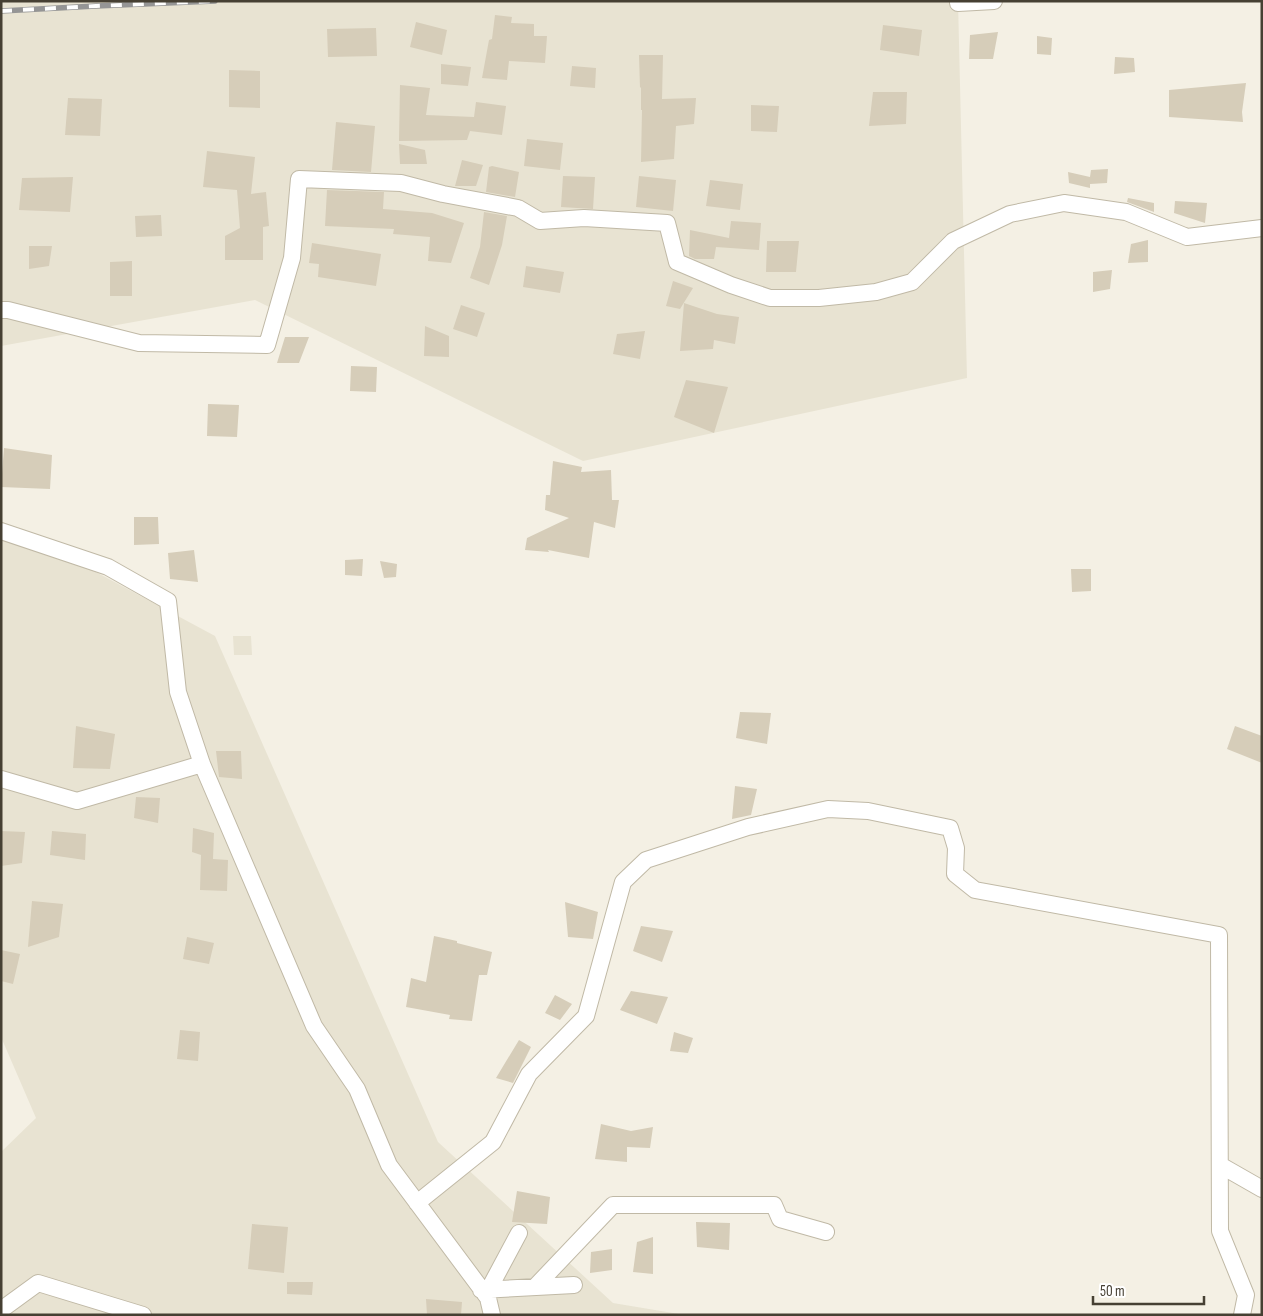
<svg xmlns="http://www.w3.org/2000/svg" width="1263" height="1316" viewBox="0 0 1263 1316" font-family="'Sofia Sans Condensed',sans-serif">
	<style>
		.residential { fill: #e8e3d2 }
		.building { fill: #d6cdb9 }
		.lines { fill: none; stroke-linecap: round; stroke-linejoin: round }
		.street-casing { stroke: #c0b9a6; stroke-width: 18 }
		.street { stroke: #fff; stroke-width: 16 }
		.rail-casing { stroke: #959595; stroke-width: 5.5 }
		.rail { stroke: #fff; stroke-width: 4; stroke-dasharray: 11; stroke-linecap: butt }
	</style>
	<rect width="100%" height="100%" fill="#f4f0e4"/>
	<!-- residential -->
	<path class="residential" d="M 1,1 L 958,1 L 967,378 L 583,461 L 255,300 L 1,346 Z
		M 1,521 L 215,636 L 438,1142 L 613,1303 L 685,1315 L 1,1315 L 1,1152 L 36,1118 L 1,1037 Z
		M 233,636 L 251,636 L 252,655 L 234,655 Z"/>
	<!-- building -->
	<path class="building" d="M 495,15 L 512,17 L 511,23 L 534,24 L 534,36 L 547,36 L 545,63 L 509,61 L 507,80 L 482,78 L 489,40 L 492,39 Z
		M 416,22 L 447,30 L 442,55 L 410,47 Z
		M 883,25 L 922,30 L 919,56 L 880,50 Z
		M 376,28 L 377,56 L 328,57 L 327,29 Z
		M 998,32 L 993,59 L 969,59 L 970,35 Z
		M 1037,36 L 1052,38 L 1051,55 L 1037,54 Z
		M 639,55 L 663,55 L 662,99 L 696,98 L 694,124 L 676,126 L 674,159 L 641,162 L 642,110 L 641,110 L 641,87 L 640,88 Z
		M 1115,57 L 1134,58 L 1135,72 L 1114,74 Z
		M 441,64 L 471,67 L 468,86 L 441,84 Z
		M 572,66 L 596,68 L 595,88 L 570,86 Z
		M 229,70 L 260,71 L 260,108 L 229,107 Z
		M 1246,83 L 1242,112 L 1243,122 L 1169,117 L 1169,90 Z
		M 400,85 L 430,88 L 426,115 L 474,117 L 476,102 L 506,106 L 502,135 L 470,131 L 467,140 L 399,141 Z
		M 873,92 L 907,92 L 906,124 L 869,126 Z
		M 68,98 L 102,99 L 100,136 L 65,135 Z
		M 751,105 L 779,106 L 777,132 L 751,131 Z
		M 336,122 L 375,126 L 371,172 L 332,170 Z
		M 527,139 L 563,143 L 560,170 L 524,166 Z
		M 399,144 L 425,150 L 427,164 L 400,164 Z
		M 207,151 L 255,157 L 251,194 L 266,192 L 269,226 L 263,227 L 263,260 L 225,260 L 225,236 L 240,228 L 237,190 L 203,187 Z
		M 462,160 L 483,165 L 476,186 L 455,186 Z
		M 492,166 L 519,172 L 515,197 L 486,192 L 489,167 Z
		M 1108,169 L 1107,183 L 1090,184 L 1090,188 L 1069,183 L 1068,172 L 1090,177 L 1091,170 Z
		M 563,176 L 595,177 L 593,209 L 561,207 Z
		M 639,176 L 676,180 L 673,211 L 636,207 Z
		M 73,177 L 70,212 L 19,210 L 22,178 Z
		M 710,180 L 743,184 L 740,210 L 706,206 Z
		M 327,190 L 384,192 L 383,209 L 432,213 L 464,223 L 451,263 L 428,261 L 430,237 L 393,234 L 394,229 L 325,226 Z
		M 1128,198 L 1154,203 L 1154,212 L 1127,202 Z
		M 1175,201 L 1207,203 L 1205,223 L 1174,213 Z
		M 484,212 L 507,216 L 502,245 L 489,285 L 470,278 L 480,247 Z
		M 161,215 L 162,236 L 136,237 L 135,216 Z
		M 731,221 L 761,223 L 759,250 L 716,247 L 714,259 L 695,259 L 689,256 L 690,230 L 729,238 Z
		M 1148,240 L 1148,262 L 1128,263 L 1131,244 Z
		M 767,241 L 799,241 L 796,272 L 766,272 Z
		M 312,243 L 381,254 L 376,286 L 318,277 L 319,264 L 309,263 Z
		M 29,246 L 52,246 L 49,266 L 29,269 Z
		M 132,261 L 132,296 L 110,296 L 110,262 Z
		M 526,266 L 564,272 L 560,293 L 523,287 Z
		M 1112,270 L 1110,289 L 1093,292 L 1093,272 Z
		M 673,281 L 693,288 L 680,309 L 666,306 Z
		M 684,303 L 717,314 L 739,317 L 735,344 L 714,340 L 713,349 L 680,351 Z
		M 461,305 L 485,313 L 477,337 L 453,329 Z
		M 425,326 L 449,336 L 449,357 L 424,356 Z
		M 645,331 L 640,359 L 613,354 L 617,334 Z
		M 285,337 L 309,337 L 299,363 L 277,363 Z
		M 351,366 L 377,367 L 376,392 L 350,391 Z
		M 686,380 L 728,387 L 714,433 L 674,417 Z
		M 208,404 L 239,405 L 237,437 L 207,436 Z
		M 4,448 L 52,455 L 50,489 L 1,487 Z
		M 553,461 L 582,467 L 581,472 L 611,470 L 612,500 L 619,500 L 615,528 L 594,522 L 589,558 L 548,550 L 549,552 L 525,550 L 527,538 L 569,518 L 545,510 L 546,495 L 550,495 Z
		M 134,517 L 158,517 L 159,544 L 134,545 Z
		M 194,550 L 198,582 L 170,579 L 168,553 Z
		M 363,559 L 362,576 L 345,575 L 345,560 Z
		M 380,561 L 397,564 L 396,577 L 384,578 Z
		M 1071,569 L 1091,569 L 1091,591 L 1072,592 Z
		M 740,712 L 771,713 L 767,744 L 736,738 Z
		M 76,726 L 115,734 L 110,769 L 73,768 Z
		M 1235,726 L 1262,736 L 1262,763 L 1227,749 Z
		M 216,751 L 241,751 L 242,779 L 219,777 Z
		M 735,786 L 757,789 L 751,815 L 732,819 Z
		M 136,797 L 160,798 L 158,823 L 134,818 Z
		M 193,828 L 214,833 L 213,859 L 228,860 L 227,891 L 200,890 L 201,855 L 192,852 Z
		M 1,831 L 25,832 L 22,863 L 1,866 Z
		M 52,831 L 86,834 L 85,860 L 50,855 Z
		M 32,901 L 63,904 L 59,937 L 28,947 Z
		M 565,902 L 598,912 L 593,939 L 568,937 Z
		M 641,926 L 673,931 L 662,962 L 633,951 Z
		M 434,936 L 457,941 L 457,943 L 492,952 L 487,975 L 479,975 L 472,1021 L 449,1019 L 450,1015 L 406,1007 L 411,978 L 426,982 Z
		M 187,937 L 214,943 L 209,964 L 183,959 Z
		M 1,950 L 20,954 L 13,984 L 1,981 Z
		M 631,991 L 668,997 L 657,1024 L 620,1010 Z
		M 555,995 L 572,1004 L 560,1020 L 545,1013 Z
		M 180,1030 L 200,1032 L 198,1061 L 177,1059 Z
		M 674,1032 L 693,1038 L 688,1053 L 670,1051 Z
		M 519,1040 L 531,1047 L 513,1083 L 496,1078 Z
		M 601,1124 L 631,1131 L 653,1127 L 650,1148 L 627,1147 L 627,1162 L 595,1159 Z
		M 517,1191 L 550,1197 L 547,1224 L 512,1222 Z
		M 696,1222 L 730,1223 L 729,1250 L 697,1247 Z
		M 252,1224 L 288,1227 L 284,1273 L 248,1269 Z
		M 653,1237 L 653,1274 L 633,1272 L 637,1242 Z
		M 612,1249 L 612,1270 L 590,1273 L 591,1252 Z
		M 287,1282 L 313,1282 L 312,1295 L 287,1294 Z
		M 426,1299 L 462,1302 L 461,1315 L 427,1315 Z"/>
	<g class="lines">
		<!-- street casing -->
		<g class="street-casing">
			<path id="street" d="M 958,3 L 994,1
				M 1,310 L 8,310 L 139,343 L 267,345 L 292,258 L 299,179 L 401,183 L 443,194 L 518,208 L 540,221 L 584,218 L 667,223 L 677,262 L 731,285 L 770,298 L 819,298 L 876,292 L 912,282 L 953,241 L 1010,214 L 1064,203 L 1126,212 L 1187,237 L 1262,228
				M 1,531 L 108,567 L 168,601 L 178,692 L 202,764 L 314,1026 L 357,1089 L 389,1165 L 488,1298 L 492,1315
				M 1,779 L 77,801 L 202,764
				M 1220,1165 L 1262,1189
				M 417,1203 L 493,1142 L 529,1074 L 586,1016 L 623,882 L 646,860 L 748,827 L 828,809 L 868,811 L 950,828 L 956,848 L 955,874 L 975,890 L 1219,935 L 1220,1231 L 1246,1295 L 1242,1315
				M 535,1287 L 613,1205 L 774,1205 L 780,1219 L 826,1232
				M 489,1289 L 519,1233
				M 481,1290 L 574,1285
				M 1,1310 L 38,1283 L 143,1315"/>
		</g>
		<!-- street -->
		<use href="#street" class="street"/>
		<!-- rail casing -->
		<g class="rail-casing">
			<path id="rail" d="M 1,11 L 96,6 L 215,1"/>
		</g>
		<!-- rail -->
		<use href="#rail" class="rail"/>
	</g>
	<!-- border -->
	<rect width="1263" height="1316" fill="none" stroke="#464033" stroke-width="5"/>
	<!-- scale -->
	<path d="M1093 1296v8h111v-8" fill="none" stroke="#464033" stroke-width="2.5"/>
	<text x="1100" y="1296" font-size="15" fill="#464033" stroke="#ffffff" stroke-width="4" paint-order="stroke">50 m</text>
</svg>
